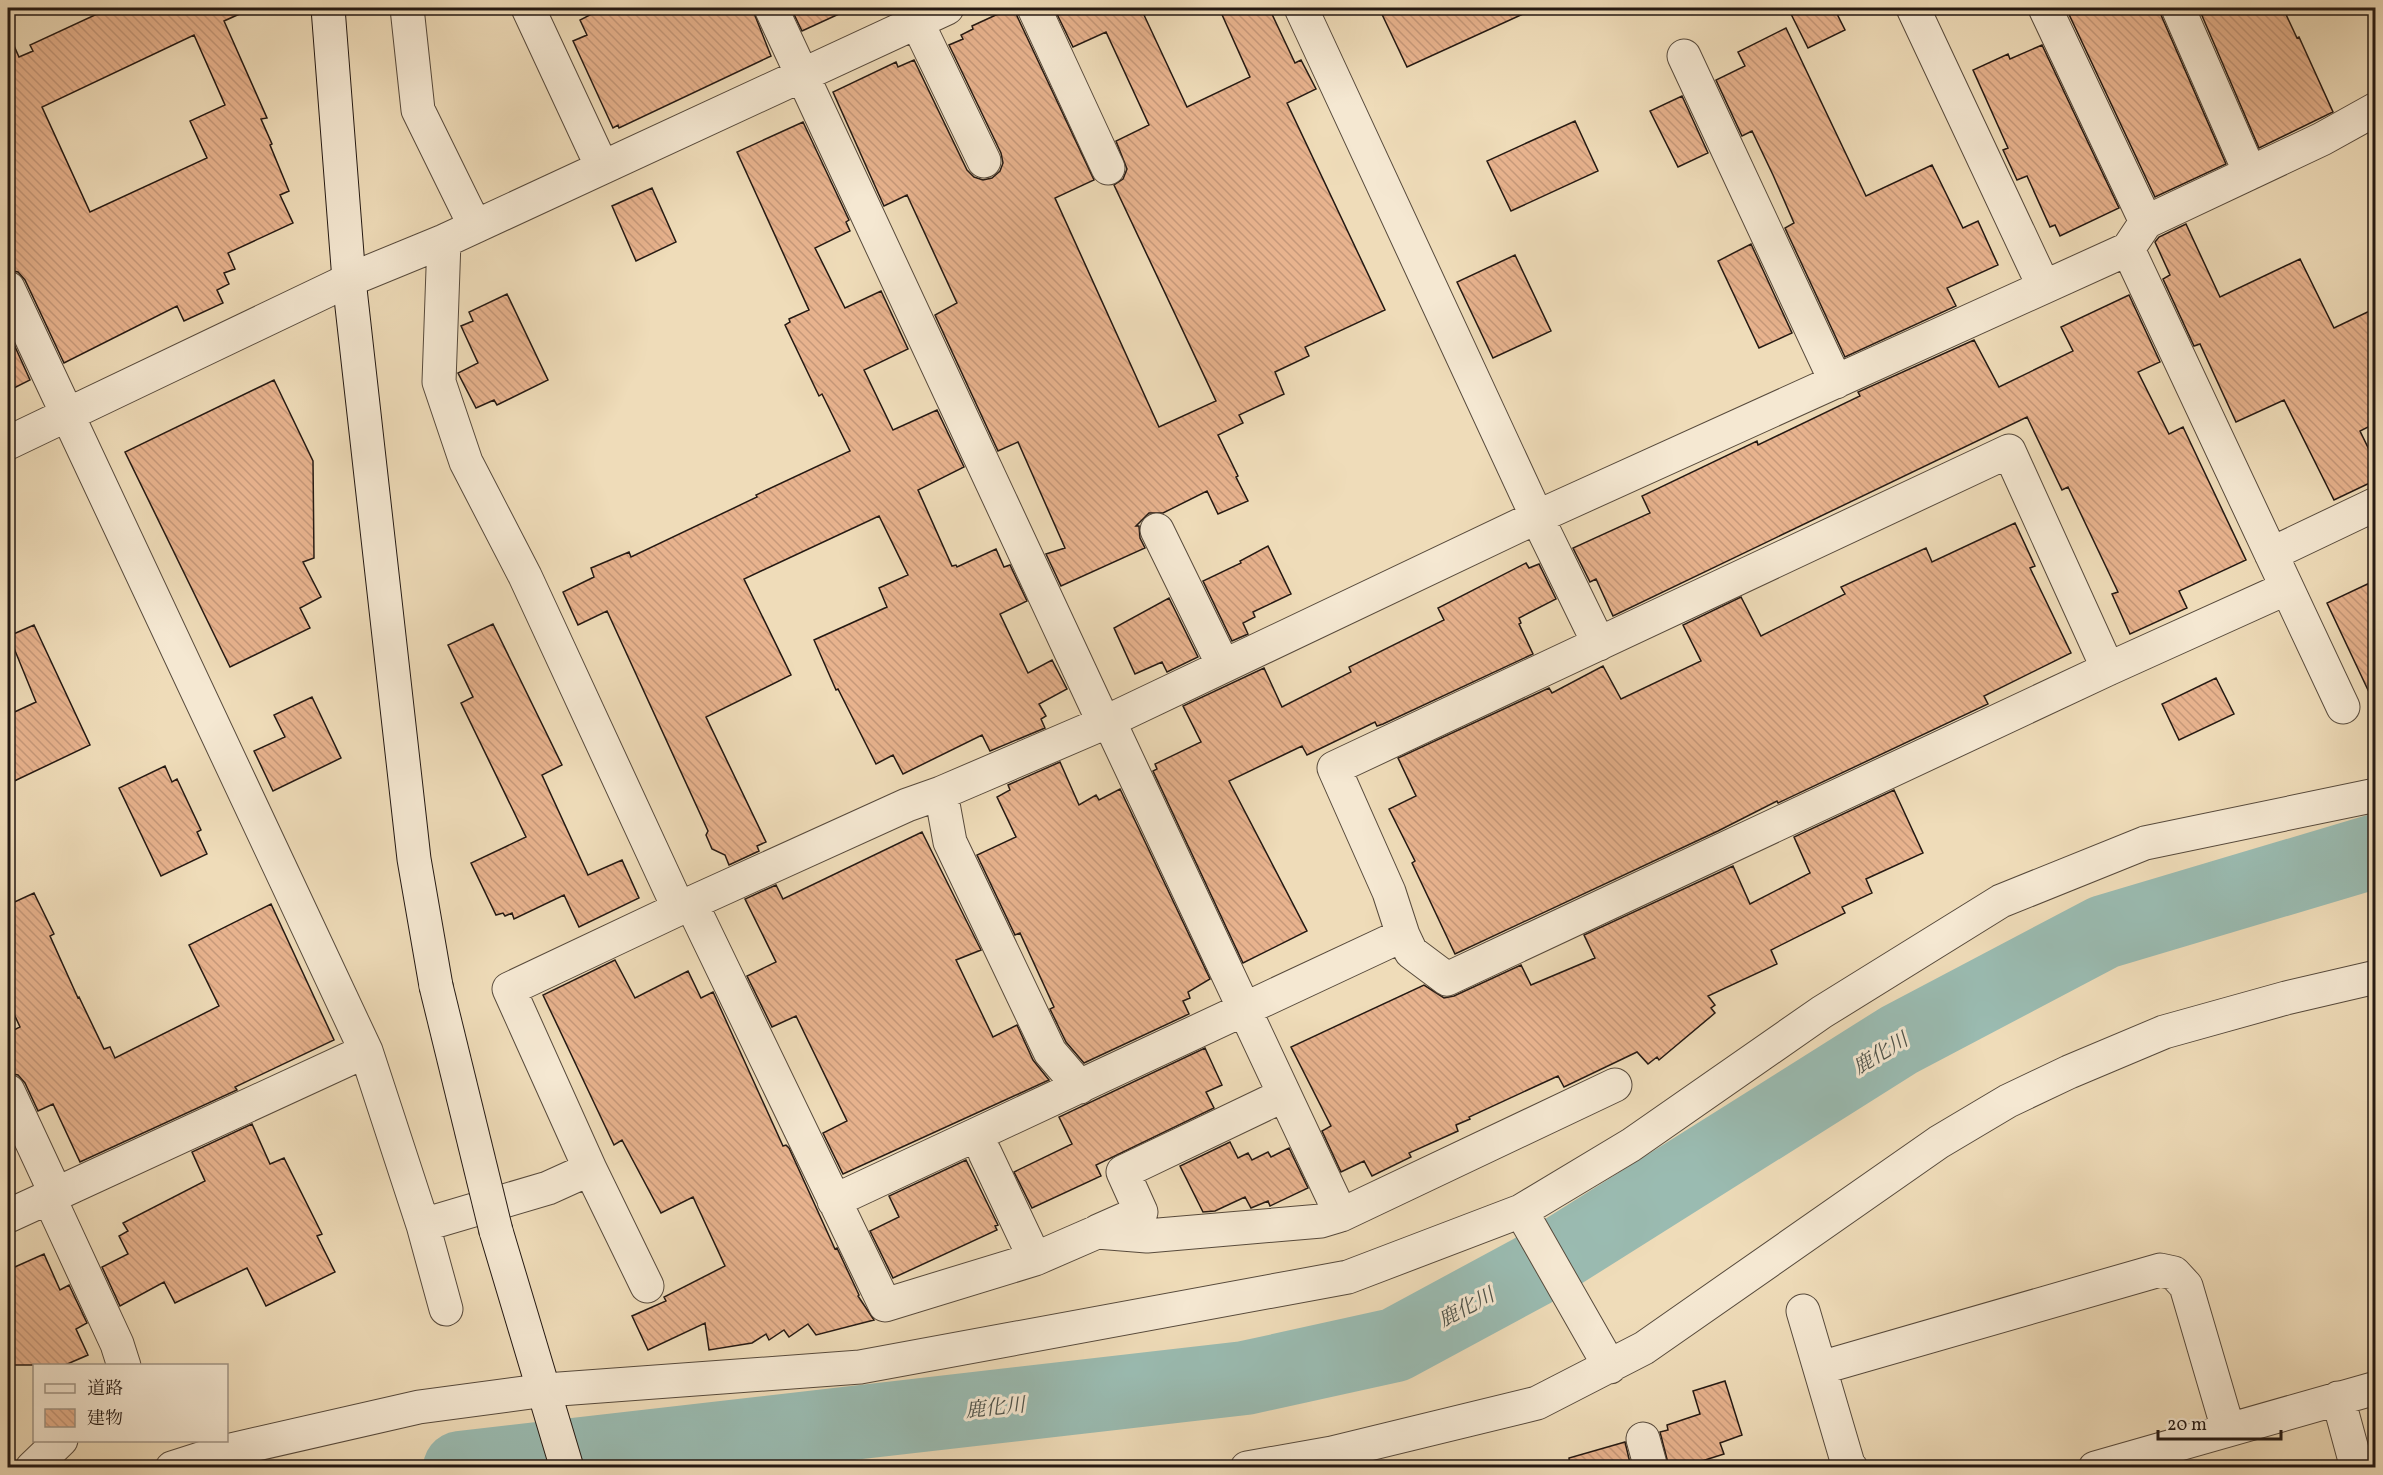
<svg xmlns="http://www.w3.org/2000/svg" width="2383" height="1475" viewBox="0 0 2383 1475" font-family="Vollkorn,'Noto Serif JP',serif">
	<style>
		.lines { fill: none; stroke-linecap: round; stroke-linejoin: round }
		.river { stroke: #9abbb1; stroke-width: 74 }
		.building { fill: url(#building-back-hatch); stroke: #241913; stroke-width: 1.5; fill-rule: evenodd }
		.street-casing { stroke: #574a3c; stroke-width: 35 }
		.secondary-casing { stroke: #241913; stroke-width: 35 }
		.street { stroke: #f5e8d2; stroke-width: 33 }
		.secondary { stroke: #f5e8d2; stroke-width: 33 }
		.secondary-bridge-casing { stroke: #241913; stroke-width: 35; stroke-linecap: butt }
		.secondary-bridge { stroke: #f5e8d2; stroke-width: 33 }
		.labels { text-anchor: middle; stroke-width: 6; stroke-linejoin: round; paint-order: stroke }
		.water-label { font-size: 20px; font-style: italic; fill: #4d524a; stroke: #f5e8d2 }
	</style>
	<defs>
		<pattern id="building-back-hatch" width="6" height="6" patternUnits="userSpaceOnUse" patternTransform="scale(1.5)"><rect width="6" height="6" fill="#e8b38e"/><path d="M-1 5l2 2M0 0l6 6M5-1l2 2" fill="none" stroke="#c7997a"/></pattern>
	</defs>
	<rect width="100%" height="100%" fill="#efdcb9"/>
	<filter id="stains"><feTurbulence type="fractalNoise" baseFrequency=".00333" numOctaves="4"/><feColorMatrix values="0 0 0 0 .2 0 0 0 0 .09 0 0 0 0 .02 0 0 0 .5 -.17"/></filter>
	<radialGradient id="worn" r=".72"><stop offset=".6" stop-color="#630" stop-opacity="0"/><stop offset="1" stop-color="#630" stop-opacity=".3"/></radialGradient>
	<g class="lines">
		<!-- river -->
		<path class="river" d="M 460,1468 L 1245,1378 L 1395,1345 L 1532,1271 L 1899,1040 L 2104,932 L 2376,851"/>
	</g>
	<!-- building -->
	<path class="building" d="M 110,8 L 253,8 L 224,21 L 267,118 L 261,119 L 272,144 L 270,145 L 289,191 L 280,195 L 293,223 L 228,253 L 235,269 L 224,273 L 229,284 L 217,290 L 223,303 L 184,321 L 177,306 L 64,363 L 25,280 L 18,272 L 8,270 L 8,32 L 19,57 L 33,51 L 30,45 ZM 194,35 L 225,105 L 190,121 L 207,158 L 90,212 L 42,107 Z
		M 603,8 L 752,8 L 771,56 L 619,128 L 618,125 L 613,128 L 573,41 L 587,35 L 580,20 Z
		M 791,8 L 852,8 L 802,31 Z
		M 1011,8 L 1015,8 L 1017,16 L 1094,180 L 1055,198 L 1159,427 L 1216,401 L 1114,185 L 1123,179 L 1127,169 L 1116,141 L 1149,125 L 1106,32 L 1073,47 L 1054,8 L 1160,8 L 1144,15 L 1187,107 L 1250,77 L 1219,8 L 1269,8 L 1295,63 L 1301,60 L 1316,89 L 1287,103 L 1385,310 L 1305,347 L 1309,356 L 1275,372 L 1284,394 L 1239,415 L 1243,423 L 1218,435 L 1238,476 L 1236,477 L 1248,501 L 1218,514 L 1207,491 L 1163,513 L 1149,513 L 1136,526 L 1139,526 L 1140,538 L 1145,548 L 1061,586 L 1046,554 L 1065,548 L 1018,442 L 998,451 L 935,315 L 957,303 L 907,195 L 884,206 L 833,92 L 896,62 L 898,67 L 914,60 L 967,170 L 974,177 L 983,180 L 992,178 L 1000,171 L 1003,163 L 1001,153 L 949,45 L 963,39 L 961,35 L 973,29 L 972,26 Z
		M 1379,8 L 1536,8 L 1407,67 Z
		M 1788,8 L 1834,8 L 1845,30 L 1808,48 Z
		M 2066,8 L 2160,8 L 2161,15 L 2226,164 L 2155,197 Z
		M 2208,8 L 2283,8 L 2297,38 L 2299,37 L 2333,112 L 2259,148 L 2200,11 Z
		M 1786,28 L 1866,196 L 1932,165 L 1963,228 L 1978,221 L 1998,265 L 1947,288 L 1956,306 L 1845,357 L 1785,228 L 1794,223 L 1773,175 L 1752,131 L 1742,136 L 1716,80 L 1745,66 L 1738,52 Z
		M 2042,45 L 2119,208 L 2060,236 L 2055,225 L 2050,227 L 2027,176 L 2017,180 L 2003,150 L 2008,148 L 1973,70 L 2008,54 L 2010,59 Z
		M 1682,96 L 1708,153 L 1678,167 L 1650,111 Z
		M 1575,121 L 1598,171 L 1511,211 L 1487,161 Z
		M 803,122 L 849,220 L 846,222 L 850,231 L 815,248 L 845,308 L 881,291 L 908,349 L 864,370 L 893,430 L 937,410 L 964,467 L 918,490 L 952,566 L 956,565 L 957,567 L 996,549 L 1004,567 L 1010,565 L 1027,601 L 1000,614 L 1028,673 L 1052,660 L 1067,689 L 1039,704 L 1046,716 L 1041,719 L 1045,728 L 990,751 L 982,735 L 903,774 L 893,755 L 876,764 L 838,689 L 836,690 L 814,640 L 887,607 L 879,588 L 908,575 L 879,516 L 744,579 L 791,675 L 706,717 L 766,842 L 757,846 L 759,851 L 729,865 L 725,855 L 712,849 L 706,835 L 708,831 L 607,611 L 578,625 L 563,592 L 594,577 L 591,568 L 629,552 L 631,557 L 757,497 L 756,495 L 850,451 L 822,394 L 819,396 L 785,325 L 790,322 L 789,319 L 809,310 L 737,152 Z
		M 652,188 L 676,242 L 636,261 L 612,206 Z
		M 2186,224 L 2220,297 L 2300,259 L 2334,328 L 2376,308 L 2376,423 L 2360,431 L 2376,464 L 2376,480 L 2334,500 L 2284,400 L 2236,422 L 2200,344 L 2194,346 L 2163,279 L 2170,275 L 2155,242 L 2159,237 Z
		M 1751,244 L 1792,333 L 1759,348 L 1718,261 Z
		M 1515,255 L 1551,331 L 1493,358 L 1457,282 Z
		M 507,294 L 548,380 L 497,405 L 494,400 L 476,408 L 458,373 L 478,363 L 461,326 L 473,321 L 469,312 Z
		M 2129,295 L 2160,362 L 2138,372 L 2169,434 L 2183,427 L 2246,560 L 2179,591 L 2187,608 L 2130,634 L 2112,594 L 2118,592 L 2068,487 L 2062,490 L 2027,417 L 1613,616 L 1596,579 L 1590,582 L 1573,548 L 1650,513 L 1642,496 L 1757,441 L 1758,445 L 1860,396 L 1858,392 L 1974,340 L 1999,387 L 2073,351 L 2061,327 Z
		M 8,331 L 30,380 L 8,391 Z
		M 274,380 L 313,461 L 314,558 L 303,562 L 321,597 L 300,608 L 310,628 L 230,667 L 125,452 Z
		M 2015,523 L 2035,566 L 2030,568 L 2071,653 L 1984,696 L 1988,704 L 1778,803 L 1777,801 L 1718,831 L 1455,954 L 1412,863 L 1415,861 L 1389,809 L 1416,796 L 1398,758 L 1549,688 L 1552,693 L 1603,666 L 1621,699 L 1701,661 L 1683,625 L 1741,597 L 1761,636 L 1845,594 L 1841,587 L 1926,548 L 1932,562 Z
		M 1268,546 L 1291,594 L 1253,612 L 1255,617 L 1243,623 L 1248,634 L 1232,641 L 1203,581 L 1241,563 L 1240,561 Z
		M 1526,563 L 1529,568 L 1539,564 L 1556,599 L 1519,618 L 1521,623 L 1519,624 L 1533,654 L 1383,724 L 1377,726 L 1375,722 L 1307,755 L 1302,746 L 1229,781 L 1307,931 L 1243,963 L 1153,771 L 1157,769 L 1155,764 L 1201,742 L 1183,706 L 1264,668 L 1282,707 L 1351,672 L 1349,667 L 1444,620 L 1438,608 Z
		M 2376,580 L 2376,707 L 2327,603 Z
		M 1169,598 L 1198,657 L 1167,672 L 1162,662 L 1135,674 L 1114,628 Z
		M 493,624 L 562,765 L 542,775 L 588,875 L 622,860 L 639,898 L 579,927 L 564,895 L 514,919 L 512,913 L 505,916 L 503,913 L 496,915 L 471,863 L 526,837 L 461,703 L 473,697 L 448,645 Z
		M 34,625 L 90,745 L 8,784 L 8,715 L 36,702 L 9,636 Z
		M 2216,678 L 2234,714 L 2179,740 L 2162,704 Z
		M 312,697 L 341,758 L 273,791 L 254,751 L 285,737 L 274,715 Z
		M 1060,762 L 1079,805 L 1096,795 L 1099,800 L 1120,789 L 1210,979 L 1188,992 L 1190,998 L 1183,1001 L 1189,1014 L 1084,1063 L 1066,1042 L 1050,1009 L 1054,1007 L 1020,933 L 1015,935 L 977,855 L 1016,837 L 997,797 L 1010,790 L 1008,785 Z
		M 165,766 L 172,782 L 177,779 L 201,830 L 197,832 L 207,854 L 161,876 L 119,788 Z
		M 1894,790 L 1923,853 L 1866,879 L 1872,893 L 1842,907 L 1845,913 L 1771,950 L 1777,964 L 1708,996 L 1715,1005 L 1711,1008 L 1715,1013 L 1659,1060 L 1657,1057 L 1648,1064 L 1637,1052 L 1564,1087 L 1558,1076 L 1469,1117 L 1470,1119 L 1456,1125 L 1458,1131 L 1409,1153 L 1411,1157 L 1372,1176 L 1364,1161 L 1341,1172 L 1322,1131 L 1331,1126 L 1291,1047 L 1424,985 L 1444,998 L 1454,996 L 1521,965 L 1531,985 L 1595,958 L 1584,935 L 1733,866 L 1750,904 L 1810,873 L 1794,837 Z
		M 922,832 L 981,950 L 956,960 L 993,1037 L 1017,1025 L 1033,1060 L 1049,1080 L 843,1174 L 823,1133 L 847,1121 L 796,1016 L 772,1027 L 747,976 L 776,962 L 745,899 L 776,885 L 783,899 Z
		M 34,893 L 54,934 L 50,936 L 78,998 L 79,997 L 104,1049 L 110,1047 L 115,1058 L 219,1006 L 189,945 L 271,904 L 334,1040 L 235,1087 L 237,1090 L 80,1162 L 53,1104 L 38,1111 L 25,1083 L 18,1075 L 8,1073 L 8,1033 L 20,1027 L 8,1001 L 8,905 Z
		M 615,960 L 635,998 L 688,971 L 701,998 L 713,992 L 783,1146 L 786,1145 L 789,1148 L 835,1249 L 837,1248 L 859,1295 L 858,1296 L 874,1320 L 816,1335 L 808,1324 L 789,1337 L 784,1330 L 769,1340 L 766,1334 L 752,1343 L 709,1350 L 705,1323 L 648,1350 L 632,1316 L 666,1301 L 664,1297 L 725,1266 L 693,1197 L 661,1213 L 622,1140 L 614,1145 L 543,995 Z
		M 1205,1048 L 1222,1085 L 1206,1092 L 1214,1108 L 1096,1165 L 1101,1176 L 1032,1208 L 1014,1172 L 1072,1144 L 1059,1117 Z
		M 252,1124 L 270,1164 L 284,1158 L 322,1234 L 317,1236 L 335,1272 L 266,1306 L 247,1268 L 175,1303 L 164,1282 L 120,1306 L 102,1267 L 128,1254 L 119,1236 L 128,1231 L 123,1223 L 205,1181 L 192,1152 Z
		M 1230,1142 L 1238,1158 L 1248,1153 L 1252,1160 L 1268,1152 L 1271,1157 L 1289,1148 L 1308,1188 L 1270,1206 L 1268,1201 L 1251,1208 L 1245,1197 L 1215,1211 L 1203,1212 L 1180,1166 Z
		M 966,1160 L 998,1225 L 995,1226 L 997,1230 L 893,1278 L 870,1231 L 899,1217 L 889,1196 Z
		M 44,1254 L 60,1290 L 69,1285 L 87,1323 L 76,1329 L 88,1355 L 65,1365 L 8,1365 L 8,1270 Z
		M 1725,1381 L 1742,1435 L 1720,1443 L 1724,1454 L 1683,1467 L 1669,1467 L 1660,1432 L 1668,1430 L 1667,1425 L 1700,1414 L 1693,1391 Z
		M 1625,1442 L 1631,1467 L 1570,1467 L 1569,1458 Z"/>
	<g class="lines">
		<!-- street casing -->
		<g class="street-casing">
			<path id="street" d="M 407,8 L 418,110 L 475,226
				M 528,8 L 602,167
				M 771,8 L 1104,723
				M 1034,8 L 1108,168
				M 1301,8 L 1537,517 L 1599,644
				M 1913,8 L 2044,287
				M 2045,8 L 2146,222
				M 2178,8 L 2250,173
				M 917,22 L 984,161
				M 1684,56 L 1836,382
				M 444,241 L 439,382 L 466,462 L 525,576 L 679,909
				M 2128,249 L 2343,707
				M 8,288 L 366,1051 L 423,1225 L 548,1188 L 590,1169 L 509,989 L 691,903 L 907,805 L 941,793 L 1104,723 L 1537,517 L 2128,249 L 2146,222 L 2322,139 L 2376,109
				M 8,443 L 349,280 L 444,241 L 947,8
				M 1157,530 L 1223,665
				M 2271,554 L 2376,504
				M 1109,721 L 1341,1215
				M 941,793 L 950,842 L 1050,1052 L 1080,1087
				M 691,903 L 885,1305 L 1035,1259 L 1097,1232 L 1147,1236 L 1321,1221 L 1341,1215 L 1615,1085
				M 1403,935 L 1389,892 L 1334,768 L 2009,451 L 2108,669
				M 8,1091 L 56,1194 L 366,1051
				M 985,1153 L 1035,1259
				M 590,1169 L 647,1286
				M 49,1197 L 117,1344 L 124,1366
				M 834,1201 L 1403,935 L 1411,952 L 1447,979 L 2108,669 L 2287,588
				M 1521,1211 L 1610,1367
				M 8,1216 L 56,1194
				M 423,1225 L 446,1309
				M 1098,1231 L 1141,1212 L 1123,1172 L 1284,1095
				M 1803,1311 L 1848,1464 L 1851,1468
				M 1820,1368 L 2160,1270 L 2174,1273 L 2186,1286 L 2228,1429
				M 2338,1398 L 2357,1468
				M 1643,1439 L 1651,1468
				M 32,1468 L 61,1440
				M 172,1468 L 222,1452 L 419,1407 L 546,1390 L 860,1367 L 1348,1277 L 1521,1211 L 1631,1145 L 1822,1012 L 2001,901 L 2145,843 L 2376,795
				M 1247,1468 L 1332,1453 L 1537,1403 L 1644,1348 L 1939,1142 L 2008,1101 L 2069,1072 L 2164,1032 L 2286,998 L 2376,977
				M 2095,1468 L 2376,1388"/>
		</g>
		<!-- secondary casing -->
		<g class="secondary-casing">
			<path id="secondary" d="M 328,8 L 349,280 L 414,859 L 436,986
				M 496,1231 L 567,1468"/>
		</g>
		<!-- street -->
		<use href="#street" class="street"/>
		<!-- secondary -->
		<use href="#secondary" class="secondary"/>
		<!-- secondary-bridge casing -->
		<g class="secondary-bridge-casing">
			<path id="secondary-bridge" d="M 436,986 L 496,1231"/>
		</g>
		<!-- secondary-bridge -->
		<use href="#secondary-bridge" class="secondary-bridge"/>
	</g>
	<g class="labels">
		<!-- water labels -->
		<g class="water-label">
			<text transform="translate(1880 1053) rotate(-31)" y="7">鹿化川</text>
			<text transform="translate(1466 1307) rotate(-28)" y="7">鹿化川</text>
			<text transform="translate(995 1407) rotate(-6)" y="7">鹿化川</text>
		</g>
	</g>
	<!-- margin -->
	<rect width="2383" height="1475" fill="none" stroke="#efdcb9" stroke-width="30"/>
	<rect x="9" y="9" width="2365" height="1457" fill="none" stroke="#241913" stroke-width="3"/>
	<rect x="15" y="15" width="2353" height="1445" fill="none" stroke="#241913" stroke-width="1.5"/>
	<!-- legend -->
	<rect x="33" y="1364" width="195" height="78" fill="#f5e8d2" stroke="#a19586" stroke-width="1.5"/>
	<rect x="45" y="1384" width="30" height="9" fill="#f5e8d2" stroke="#a19586" stroke-width="1.5"/>
	<text x="87" y="1394" font-size="18" fill="#241913">道路</text>
	<rect x="45" y="1409" width="30" height="18" fill="url(#building-back-hatch)" stroke="#a19586" stroke-width="1.5"/>
	<text x="87" y="1424" font-size="18" fill="#241913">建物</text>
	<!-- scale -->
	<path d="M2158 1430v9h123v-9" fill="none" stroke="#241913" stroke-width="3"/>
	<text x="2167" y="1430" font-size="18" fill="#241913" stroke="#f5e8d2" stroke-width="4.5" paint-order="stroke">20 m</text>
	<rect width="100%" height="100%" filter="url(#stains)"/>
	<rect width="100%" height="100%" fill="url(#worn)"/>
</svg>
